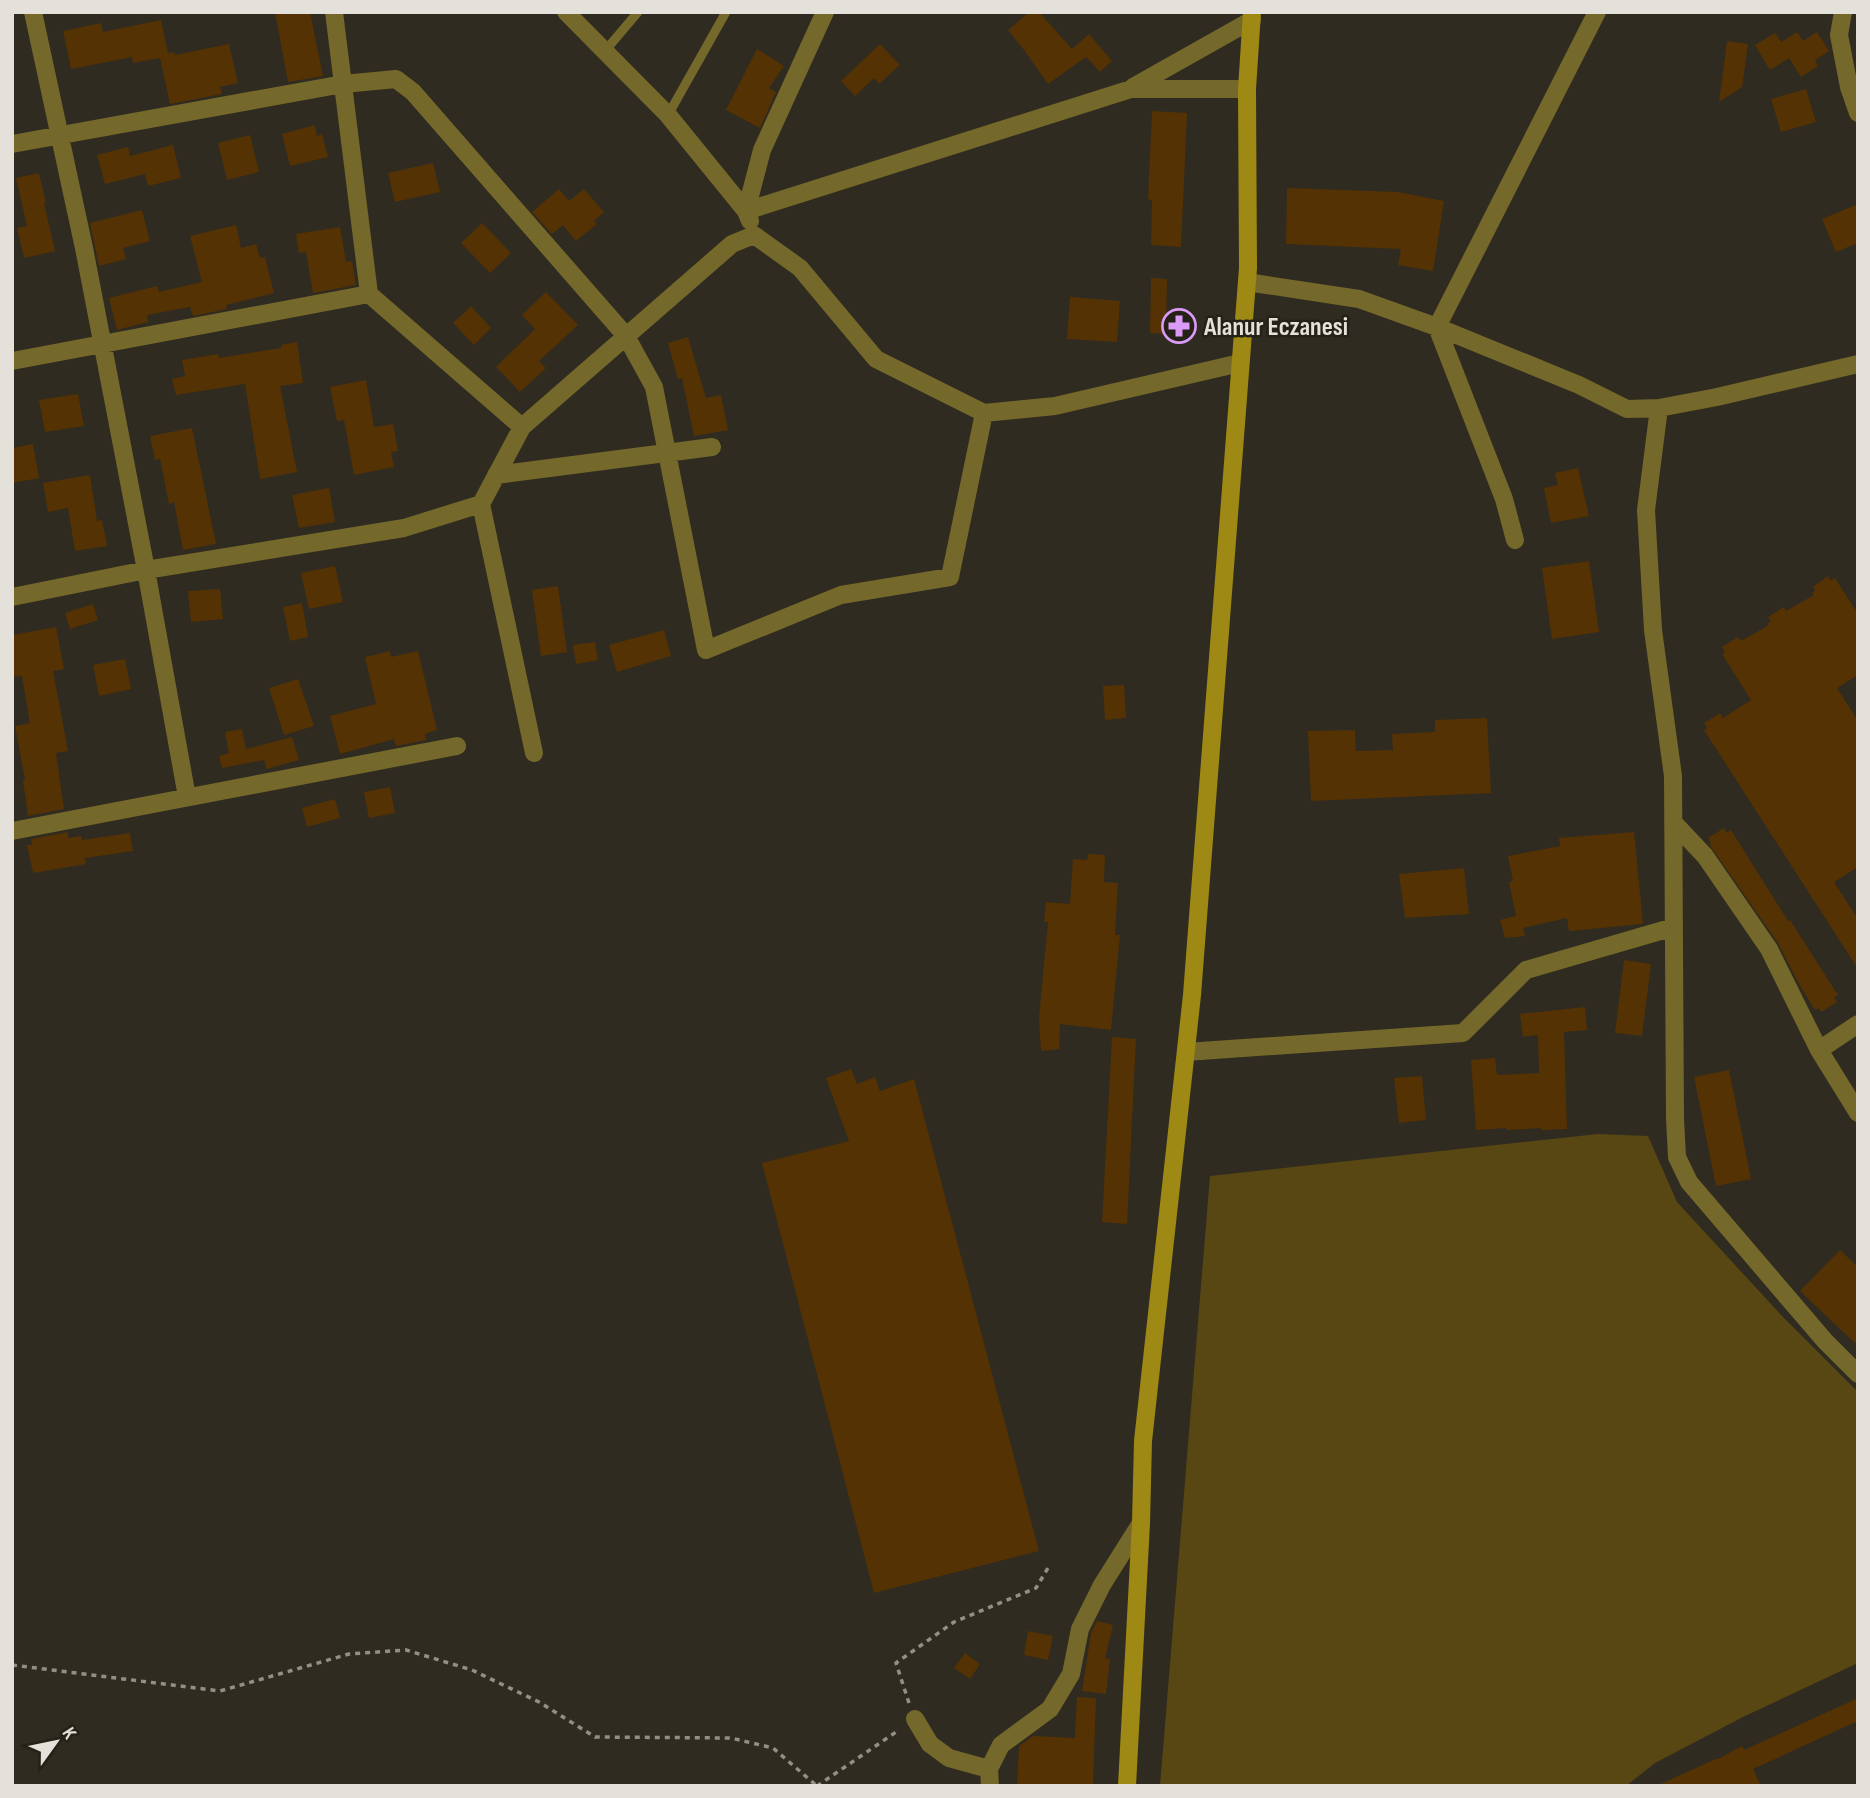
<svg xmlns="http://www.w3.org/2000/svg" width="1870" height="1798" viewBox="0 0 1870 1798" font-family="'Sofia Sans Condensed',sans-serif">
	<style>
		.green { fill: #584712 }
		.building { fill: #543204 }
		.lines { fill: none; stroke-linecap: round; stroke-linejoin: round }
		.path { stroke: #928f86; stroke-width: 3.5; stroke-dasharray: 5 5; stroke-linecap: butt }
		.service { stroke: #74682a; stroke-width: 9 }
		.minor { stroke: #74682a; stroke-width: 18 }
		.secondary { stroke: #9d8913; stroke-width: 18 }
		.labels { text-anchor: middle; stroke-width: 5; stroke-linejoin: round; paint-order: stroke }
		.poi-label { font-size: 26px; font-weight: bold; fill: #e4e1da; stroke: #252117; text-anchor: start }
	</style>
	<rect width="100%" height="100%" fill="#2f2b20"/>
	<!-- green -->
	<path class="green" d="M 1598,1134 L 1648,1136 L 1677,1202 L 1782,1316 L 1858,1392 L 1858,1663 L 1743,1717 L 1655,1763 L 1626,1786 L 1160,1786 L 1210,1176 Z"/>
	<!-- building -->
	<path class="building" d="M 275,12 L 310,12 L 323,76 L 288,82 Z
		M 1029,12 L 1039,12 L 1072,49 L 1089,34 L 1112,61 L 1100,72 L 1086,57 L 1048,84 L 1024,50 L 1008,30 Z
		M 161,20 L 168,53 L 174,52 L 175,55 L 229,44 L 238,83 L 220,87 L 222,94 L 170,104 L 160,58 L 133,63 L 132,57 L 71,69 L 63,31 L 101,23 L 103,32 Z
		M 1797,32 L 1803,41 L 1817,32 L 1829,51 L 1815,60 L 1818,66 L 1801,77 L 1789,58 L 1770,70 L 1755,45 L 1775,33 L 1781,42 Z
		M 1727,41 L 1748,44 L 1742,87 L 1719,102 Z
		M 880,44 L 900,65 L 879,84 L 874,78 L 855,96 L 841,81 Z
		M 757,49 L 784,66 L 769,88 L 776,92 L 760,128 L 726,110 Z
		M 1806,89 L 1816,122 L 1781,132 L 1771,99 Z
		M 1152,111 L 1187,113 L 1181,247 L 1151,245 L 1152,200 L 1148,199 Z
		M 315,125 L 317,136 L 322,134 L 328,157 L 290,166 L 282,134 Z
		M 250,135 L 259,172 L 227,180 L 218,143 Z
		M 173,145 L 181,178 L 148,186 L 145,174 L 105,184 L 97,155 L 128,147 L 130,156 Z
		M 433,163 L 440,192 L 395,202 L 388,173 Z
		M 39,173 L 46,203 L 44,203 L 55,251 L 24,258 L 17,228 L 27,226 L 16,178 Z
		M 1287,188 L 1398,192 L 1444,201 L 1433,271 L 1398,265 L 1401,249 L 1286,244 Z
		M 559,189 L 569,201 L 584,189 L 604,212 L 594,221 L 597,224 L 576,241 L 563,225 L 552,234 L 532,212 Z
		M 1858,204 L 1858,243 L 1836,252 L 1822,219 Z
		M 142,210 L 150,241 L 123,248 L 126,259 L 99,266 L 90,223 Z
		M 482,223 L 511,253 L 490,273 L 461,243 Z
		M 236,225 L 241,248 L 256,244 L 260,258 L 265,257 L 274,293 L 226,305 L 227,309 L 193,316 L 190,307 L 147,315 L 148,322 L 117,330 L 109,298 L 157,286 L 159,292 L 202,282 L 190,236 Z
		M 340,227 L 346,262 L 352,261 L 356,285 L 313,293 L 306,252 L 299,253 L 296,234 Z
		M 1151,278 L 1167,279 L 1166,334 L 1150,333 Z
		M 546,292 L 578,325 L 539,361 L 546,368 L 520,392 L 496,367 L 535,329 L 522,315 Z
		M 1070,297 L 1120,301 L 1117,342 L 1067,339 Z
		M 471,306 L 491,328 L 474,345 L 453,323 Z
		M 688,337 L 706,398 L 721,395 L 728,430 L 694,436 L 682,378 L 678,379 L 668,343 Z
		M 297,342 L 303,383 L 280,386 L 297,472 L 260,479 L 245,384 L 176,395 L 172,379 L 185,376 L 182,360 L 218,354 L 219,358 L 281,348 L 281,345 Z
		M 366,380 L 374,427 L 393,424 L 398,451 L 391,452 L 394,467 L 354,475 L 344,420 L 337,421 L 330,387 Z
		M 78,394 L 84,426 L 45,432 L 39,400 Z
		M 192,428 L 216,544 L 183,550 L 174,502 L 169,504 L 160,459 L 155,460 L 150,436 Z
		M 33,444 L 39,478 L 12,483 L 12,448 Z
		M 1578,468 L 1589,516 L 1551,523 L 1544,488 L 1558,485 L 1555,473 Z
		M 90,475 L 97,521 L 102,520 L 107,546 L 75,551 L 68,508 L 48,512 L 43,483 Z
		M 329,488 L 335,522 L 299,528 L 292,495 Z
		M 1589,561 L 1599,632 L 1552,639 L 1542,568 Z
		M 335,566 L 343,602 L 309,609 L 301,573 Z
		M 1828,576 L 1831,581 L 1835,578 L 1858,614 L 1858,675 L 1837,688 L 1858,721 L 1858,867 L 1834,882 L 1858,919 L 1858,969 L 1704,730 L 1707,728 L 1704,723 L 1720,713 L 1723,718 L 1751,700 L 1722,654 L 1725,652 L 1722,647 L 1738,637 L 1741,641 L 1769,625 L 1767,623 L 1771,621 L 1768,617 L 1784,607 L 1786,611 L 1814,595 L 1812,593 L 1815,591 L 1813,587 Z
		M 558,586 L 567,652 L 541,656 L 532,590 Z
		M 220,589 L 223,619 L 191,622 L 188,591 Z
		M 302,603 L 308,637 L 290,641 L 283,607 Z
		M 93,604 L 98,620 L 70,629 L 65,613 Z
		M 56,627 L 64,669 L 53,671 L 68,751 L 56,753 L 64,809 L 28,816 L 23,780 L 25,779 L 15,726 L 30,723 L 22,676 L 12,677 L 12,635 Z
		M 664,630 L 671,656 L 617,672 L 609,645 Z
		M 595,642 L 598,660 L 576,664 L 573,645 Z
		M 390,651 L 391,657 L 418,651 L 437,730 L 425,734 L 426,740 L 396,746 L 394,739 L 340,754 L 330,716 L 376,704 L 365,657 Z
		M 125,659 L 131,689 L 99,696 L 93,665 Z
		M 298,679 L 314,726 L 284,735 L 269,688 Z
		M 1124,685 L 1126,718 L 1105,720 L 1103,686 Z
		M 1487,718 L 1491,793 L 1311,801 L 1308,731 L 1355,730 L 1356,751 L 1393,750 L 1392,734 L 1435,732 L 1435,720 Z
		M 242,729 L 246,749 L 292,737 L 299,760 L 267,769 L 264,760 L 222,768 L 219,756 L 229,753 L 225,732 Z
		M 390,787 L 395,813 L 369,818 L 364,792 Z
		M 335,799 L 340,818 L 307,827 L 302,808 Z
		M 1724,828 L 1727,833 L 1731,830 L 1788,921 L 1790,920 L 1838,995 L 1834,997 L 1837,1002 L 1821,1012 L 1819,1008 L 1815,1010 L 1799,984 L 1778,943 L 1709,844 L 1711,843 L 1708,838 Z
		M 68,832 L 68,838 L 81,836 L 82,840 L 130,833 L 133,851 L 85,858 L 86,864 L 33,873 L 27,845 L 32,845 L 31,839 Z
		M 1634,832 L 1643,924 L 1569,931 L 1567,918 L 1523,928 L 1525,936 L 1505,938 L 1500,920 L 1516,916 L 1509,882 L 1513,881 L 1508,856 L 1560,846 L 1559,838 Z
		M 1088,854 L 1105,855 L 1104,882 L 1118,883 L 1115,935 L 1120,935 L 1111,1030 L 1060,1024 L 1059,1049 L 1041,1051 L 1039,1018 L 1048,922 L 1044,922 L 1046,902 L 1070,904 L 1073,859 L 1087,860 Z
		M 1464,868 L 1469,914 L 1405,918 L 1399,874 Z
		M 1624,960 L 1651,964 L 1642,1036 L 1615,1033 Z
		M 1585,1007 L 1587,1030 L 1564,1032 L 1567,1129 L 1541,1130 L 1541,1128 L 1507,1130 L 1506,1128 L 1476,1130 L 1471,1060 L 1495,1058 L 1497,1075 L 1539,1073 L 1538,1035 L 1523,1037 L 1520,1014 Z
		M 1112,1037 L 1136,1039 L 1127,1224 L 1102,1222 Z
		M 851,1069 L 857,1084 L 875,1077 L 880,1091 L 914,1079 L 1039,1551 L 874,1593 L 762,1163 L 849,1141 L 826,1078 Z
		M 1729,1070 L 1751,1179 L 1716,1186 L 1694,1077 Z
		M 1422,1076 L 1426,1120 L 1399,1123 L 1394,1078 Z
		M 1840,1250 L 1858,1267 L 1858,1346 L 1800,1291 Z
		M 1097,1621 L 1113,1625 L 1105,1658 L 1110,1659 L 1106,1694 L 1082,1691 L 1091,1633 Z
		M 1028,1631 L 1053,1636 L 1048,1660 L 1024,1655 Z
		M 965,1653 L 980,1664 L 970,1679 L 954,1668 Z
		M 1077,1697 L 1096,1698 L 1093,1786 L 1017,1786 L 1019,1746 L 1033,1736 L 1075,1738 Z
		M 1858,1698 L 1858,1721 L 1753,1769 L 1761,1786 L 1656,1786 L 1718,1758 L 1718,1759 L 1742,1746 L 1744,1750 Z"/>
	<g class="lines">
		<!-- path -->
		<path class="path" d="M 12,1665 L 220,1691 L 349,1654 L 406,1650 L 472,1670 L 539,1702 L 595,1737 L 731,1738 L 773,1748 L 817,1786
			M 909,1703 L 896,1663 L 954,1622 L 1036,1588 L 1048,1568
			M 817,1786 L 899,1730"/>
		<!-- service -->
		<path class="service" d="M 605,51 L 638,12
			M 668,115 L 726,12"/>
		<!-- minor -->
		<path class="minor" d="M 33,12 L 84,248 L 146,570 L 187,797
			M 334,12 L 369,294 L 522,427 L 732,244 L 754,235 L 800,268 L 876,359 L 984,413 L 1055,406 L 1240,363
			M 566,12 L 668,115 L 746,211 L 750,221
			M 1843,12 L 1839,35 L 1849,87 L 1858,113
			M 1133,87 L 1252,20
			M 12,144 L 343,84 L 396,79 L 413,92 L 626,336 L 654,387 L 706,650 L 841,595 L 950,577 L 984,413
			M 746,211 L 1131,89 L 1247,89
			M 746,211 L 762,150 L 825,12
			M 1247,282 L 1359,299 L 1437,327 L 1579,385 L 1627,409 L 1659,408 L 1717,397 L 1858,364
			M 12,361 L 369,294
			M 1659,408 L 1646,510 L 1653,630 L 1673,776 L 1675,1119 L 1677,1157 L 1689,1182 L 1825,1341 L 1858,1374
			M 522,427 L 481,504 L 534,753
			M 496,475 L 712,447
			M 1515,540 L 1504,499 L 1437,327 L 1597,12
			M 12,597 L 146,570 L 404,528 L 481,504
			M 1673,822 L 1705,856 L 1769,949 L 1819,1050 L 1858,1113
			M 12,831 L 457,746
			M 1819,1050 L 1858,1024
			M 1186,1052 L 1463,1033 L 1526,970 L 1674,927
			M 915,1719 L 930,1744 L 949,1758 L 989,1769
			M 990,1786 L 989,1769 L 1001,1745 L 1050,1709 L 1071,1674 L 1080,1629 L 1102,1585 L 1141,1523"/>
		<!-- secondary -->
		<path class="secondary" d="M 1127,1786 L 1141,1523 L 1143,1441 L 1192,995 L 1248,268 L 1247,89 L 1252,12"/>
	</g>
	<!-- icons -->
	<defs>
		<g id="pharmacy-ring" transform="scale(1.75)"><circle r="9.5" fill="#252117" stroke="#da9af6" stroke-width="1.5"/><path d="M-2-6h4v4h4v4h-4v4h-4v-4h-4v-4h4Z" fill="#da9af6"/></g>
	</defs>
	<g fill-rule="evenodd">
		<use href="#pharmacy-ring" x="1179" y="326"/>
	</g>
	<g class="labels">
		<!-- poi labels -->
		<g class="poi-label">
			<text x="1204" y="335">Alanur Eczanesi</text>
		</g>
	</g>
	<!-- border -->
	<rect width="1870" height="1798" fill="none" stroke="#e4e1da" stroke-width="28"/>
	<!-- north arrow -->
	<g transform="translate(56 1742) rotate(57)" stroke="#252117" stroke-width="5" paint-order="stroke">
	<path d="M0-5L12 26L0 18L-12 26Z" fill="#e4e1da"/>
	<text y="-10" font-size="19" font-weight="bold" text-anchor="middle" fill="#e4e1da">K</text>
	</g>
</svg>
